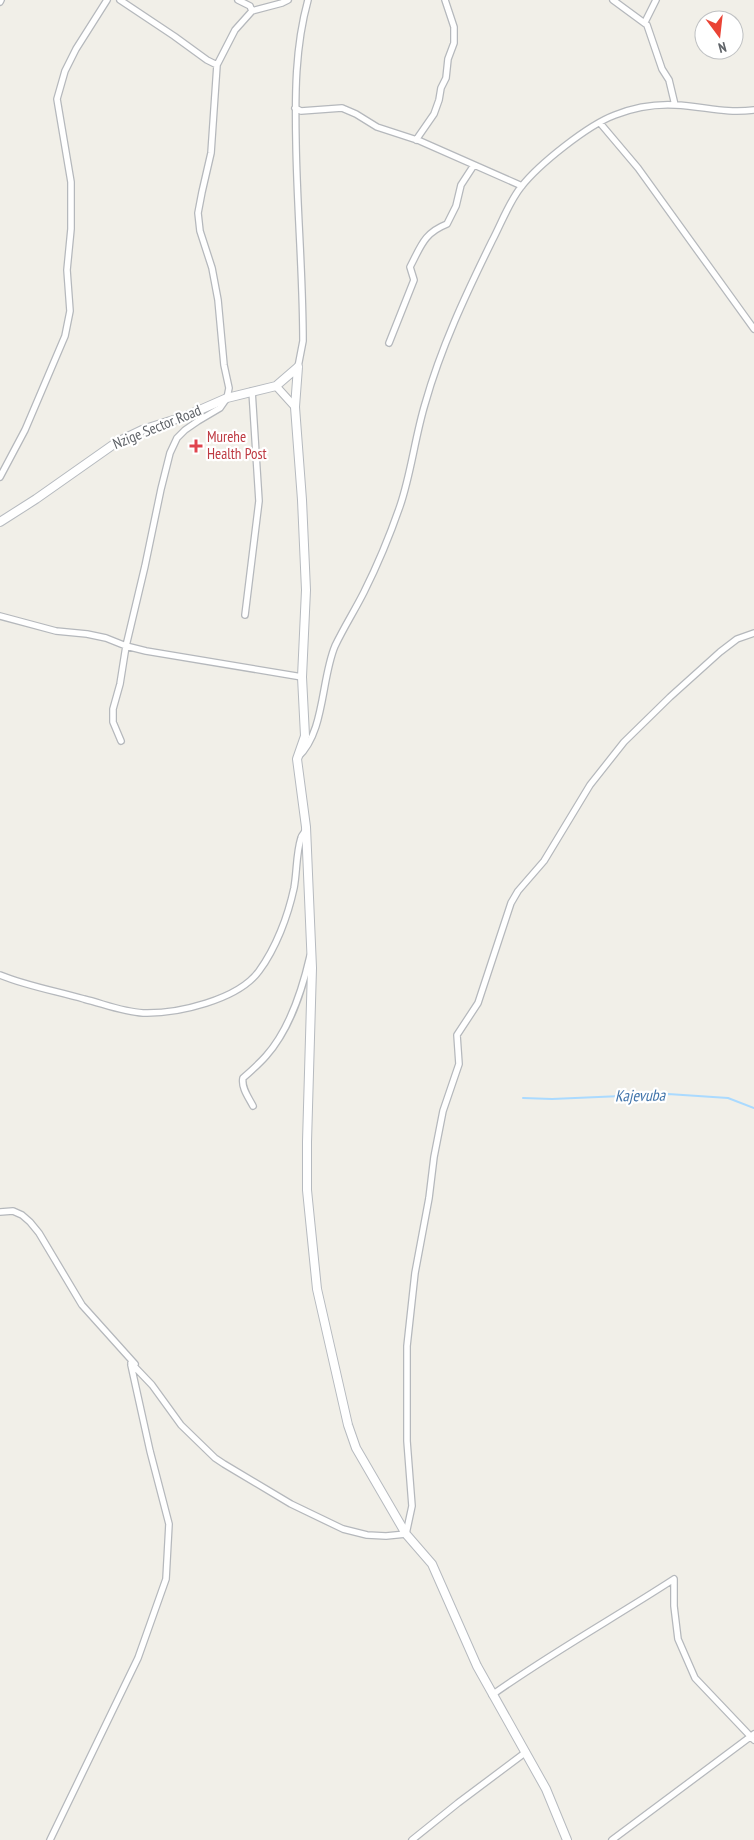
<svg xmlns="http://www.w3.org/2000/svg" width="754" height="1840" viewBox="0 0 754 1840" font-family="'PT Sans Narrow',sans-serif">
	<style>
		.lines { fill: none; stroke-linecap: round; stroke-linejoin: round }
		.stream { stroke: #aadaff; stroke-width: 2 }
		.minor-casing { stroke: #b5b8bc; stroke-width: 8 }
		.tertiary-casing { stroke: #b5b8bc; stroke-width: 9 }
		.secondary-casing { stroke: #b6babf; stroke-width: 10 }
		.minor { stroke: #fff; stroke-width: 5.5 }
		.tertiary { stroke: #fff; stroke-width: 7 }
		.secondary { stroke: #fff; stroke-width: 8 }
		.health-dot { fill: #e0444e; stroke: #fff; stroke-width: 2 }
		.labels { text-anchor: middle; stroke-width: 4.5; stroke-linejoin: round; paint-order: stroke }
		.street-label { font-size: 15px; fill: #5f6368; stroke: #fff }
		.health-label { font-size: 15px; fill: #be3a42; stroke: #fff; text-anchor: start }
		.water-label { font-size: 16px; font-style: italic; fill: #4174aa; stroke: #fff }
	</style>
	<rect width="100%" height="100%" fill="#f1efe8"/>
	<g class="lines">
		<!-- stream -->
		<path class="stream" d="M 523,1098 L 552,1099 L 668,1094 L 728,1098 L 754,1108"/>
		<!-- minor casing -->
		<g class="minor-casing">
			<path id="minor" d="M 120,0 L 174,36 L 207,60 L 217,65
				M 238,0 L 250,6 L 252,11
				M 613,0 L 647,25 L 662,69 L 669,80 L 675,105
				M 0,2 L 1,0
				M 645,22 L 656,0
				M 295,108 L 301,111 L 342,108 L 356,114 L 377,127 L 420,141 L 522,186 L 521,187
				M 600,123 L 638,168 L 754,329
				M 416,140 L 434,114 L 439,100 L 441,88 L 446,78 L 448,59 L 454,43 L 454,27 L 445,0
				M 389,343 L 414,280 L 410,267 C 421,246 424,233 447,224 L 456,206 L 461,185 L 474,165
				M 298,367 L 303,341 C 303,275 297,209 296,143 C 295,95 295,47 308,0
				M 0,477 L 25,430 L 65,336 L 70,311 L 67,270 L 71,229 L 71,182 L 57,99 L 65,71 L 76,49 L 107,0
				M 245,615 L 259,501 L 252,391
				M 0,616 L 56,631 L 87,634 L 106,638 L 126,646 L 146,651 L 302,677
				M 121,741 L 113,722 L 113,709 L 120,684 L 126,646 L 145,566 L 161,489 L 170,453 L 177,438 L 185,430 L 198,421 L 220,408 L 227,398 L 229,388 L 224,365 L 218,300 L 212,268 L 200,231 L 198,213 L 202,192 L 211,153 L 217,65 L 235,30 L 252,11 L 282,3 L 288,0
				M 298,757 C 325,732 321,679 335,646 C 344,627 355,610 364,592 C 378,564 390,535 400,506 C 411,474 415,437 425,404 C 441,347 466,294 492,241 C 501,224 509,202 521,187 C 539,164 588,125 615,115 C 633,108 656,104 675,105 C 704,106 724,114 754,110
				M 0,975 C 27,986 56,991 84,999 C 104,1004 123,1012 143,1013 C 177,1014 238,1000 259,971 C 276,948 288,916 294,888 C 297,872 296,854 301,838 C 302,834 305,833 306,829
				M 253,1106 C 249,1098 241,1088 243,1078 C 251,1071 259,1064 266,1056 C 290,1029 302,991 310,956
				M 0,1212 L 13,1211 L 22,1215 L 30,1222 L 39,1233 L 82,1305 L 135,1364 L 131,1363 L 152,1385 L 181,1425 L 215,1458 L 224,1464 L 291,1504 L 343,1529 L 367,1535 L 386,1536 L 406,1534 L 412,1506 L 407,1441 L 407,1346 L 415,1273 L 429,1198 L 434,1157 L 443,1111 L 459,1064 L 457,1035 L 478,1003 L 511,903 L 518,891 L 544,861 L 590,785 L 624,742 L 670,697 L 720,652 L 737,639 L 754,633
				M 492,1695 C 551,1653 614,1618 674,1579 L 674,1606 L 678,1639 L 695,1678 L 754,1740
				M 50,1840 L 138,1658 L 166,1579 L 169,1524 L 150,1451 L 131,1365
				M 412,1840 L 458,1803 L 526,1752
				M 612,1840 L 754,1734"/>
		</g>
		<!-- tertiary casing -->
		<g class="tertiary-casing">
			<path id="tertiary" d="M 276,386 L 295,407"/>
		</g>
		<!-- secondary casing -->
		<g class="secondary-casing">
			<path id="secondary" d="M 298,367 L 295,407 L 302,500 L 306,590 L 302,677 L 305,736 L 297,759 L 306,827 L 312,968 L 307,1142 L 307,1190 L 317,1289 L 348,1425 L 356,1448 L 406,1534 L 432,1564 L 477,1666 L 546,1789 L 567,1840
				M 0,522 L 36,499 L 117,442 L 142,430 L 186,416 L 227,398 L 276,386 L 298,367"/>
		</g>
		<!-- minor -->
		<use href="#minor" class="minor"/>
		<!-- tertiary -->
		<use href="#tertiary" class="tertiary"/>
		<!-- secondary -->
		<use href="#secondary" class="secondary"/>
	</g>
	<!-- markers -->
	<path class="health-dot" d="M193.5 438.5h5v5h5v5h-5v5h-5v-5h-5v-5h5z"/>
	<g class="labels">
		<!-- street labels -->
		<g class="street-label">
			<text transform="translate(157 427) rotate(-22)" y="5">Nzige Sector Road</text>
		</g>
		<!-- health labels -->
		<g class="health-label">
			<text x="207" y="442">Murehe<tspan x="207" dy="17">Health Post</tspan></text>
		</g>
		<!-- water labels -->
		<g class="water-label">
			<text transform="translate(640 1095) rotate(-1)" y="6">Kajevuba</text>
		</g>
	</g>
	<!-- north arrow -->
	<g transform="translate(719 35) rotate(165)"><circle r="24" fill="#ffffff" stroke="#bfc1c3"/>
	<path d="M0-4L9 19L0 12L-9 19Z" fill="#ea4335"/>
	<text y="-8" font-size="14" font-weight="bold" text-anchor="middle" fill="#5f6368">N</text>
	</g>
</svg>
